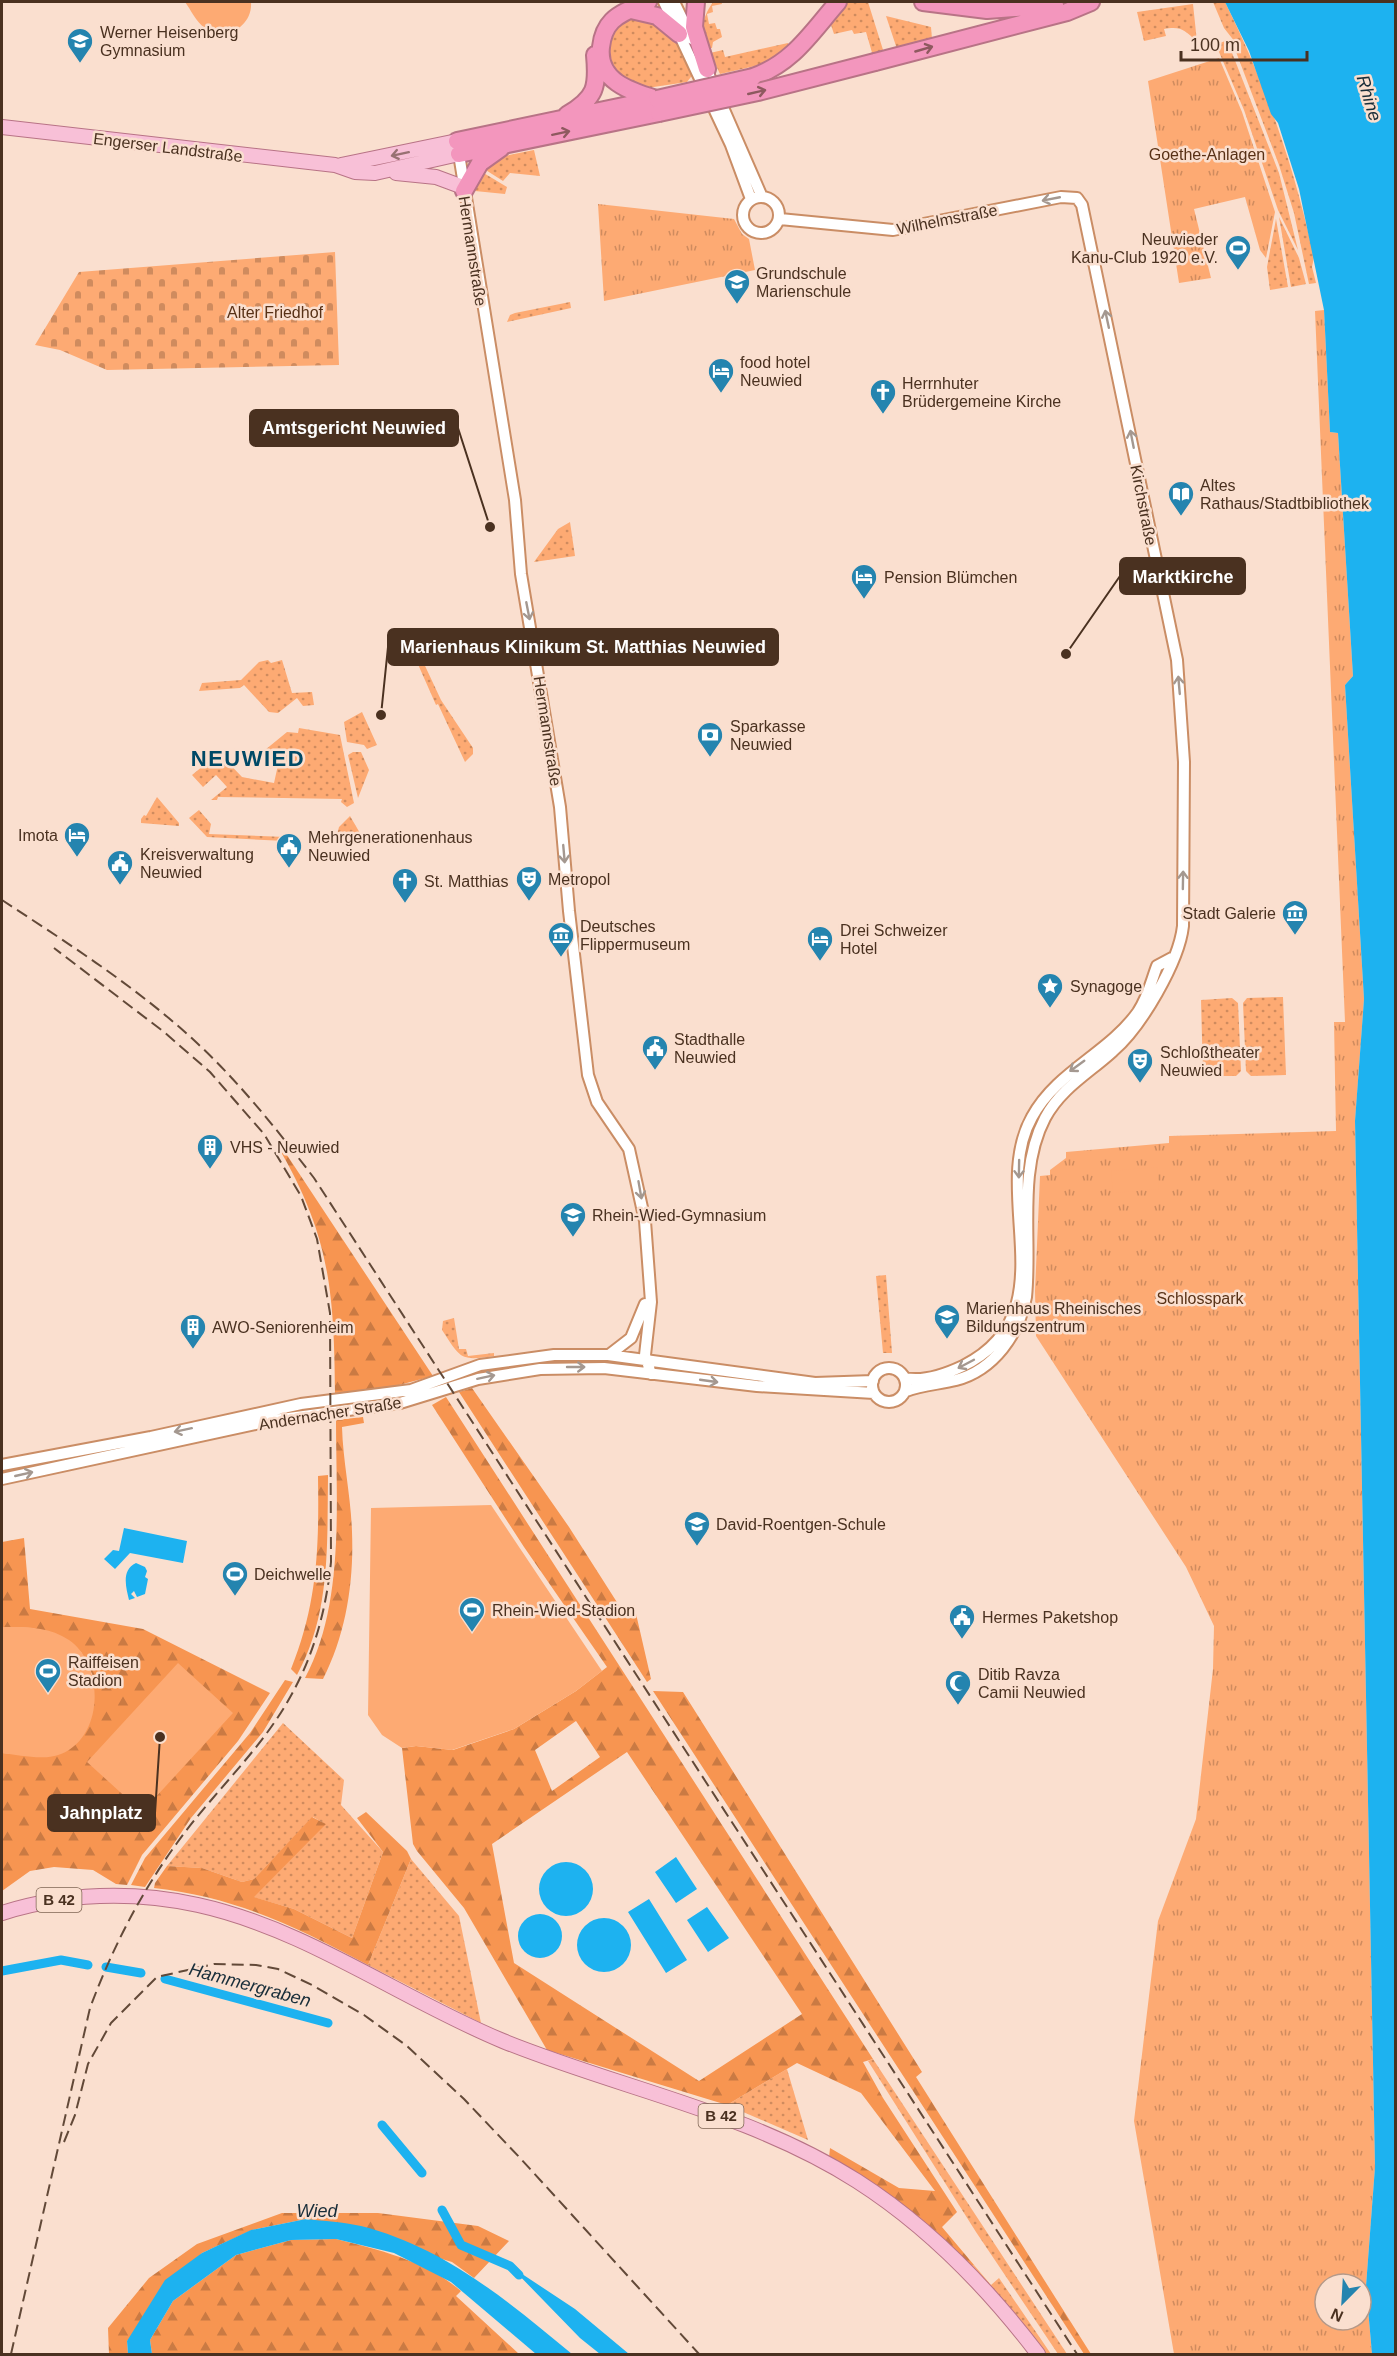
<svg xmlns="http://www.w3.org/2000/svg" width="1397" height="2356" viewBox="0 0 1397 2356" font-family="Helvetica,sans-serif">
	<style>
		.grass { fill: url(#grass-dots) }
		.forest { fill: url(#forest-firs); fill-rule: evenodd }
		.cemetery { fill: url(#cemetery-stones) }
		.park { fill: url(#park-tufts); fill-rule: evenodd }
		.pitch { fill: #fdaa73 }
		.water { fill: #1db2f0 }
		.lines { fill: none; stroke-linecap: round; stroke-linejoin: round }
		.canal { stroke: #1db2f0; stroke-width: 9 }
		.minor-casing { stroke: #ca8d65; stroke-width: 14 }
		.major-casing { stroke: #b87386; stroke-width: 16 }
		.highway-casing { stroke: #b87386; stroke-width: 20 }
		.minor { stroke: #fff; stroke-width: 10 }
		.major { stroke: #f8c0d7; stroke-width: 14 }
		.highway { stroke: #f396bd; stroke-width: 16 }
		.rail { stroke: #624938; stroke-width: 2; stroke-dasharray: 12 6; stroke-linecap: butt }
		.highway-bridge-casing { stroke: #b87386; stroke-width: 20; stroke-linecap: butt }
		.highway-bridge { stroke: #f396bd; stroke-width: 16 }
		.oneway { stroke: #8e595f }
		.oneway2 { stroke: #987172 }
		.oneway3 { stroke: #a49890 }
		.labels { text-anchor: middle; stroke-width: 5; stroke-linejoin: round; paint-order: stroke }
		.shield { fill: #fadfcf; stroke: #7f6554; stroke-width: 1.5 }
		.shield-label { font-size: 15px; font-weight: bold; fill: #4a3120 }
		.poi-label { font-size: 16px; fill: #4a3120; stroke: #fadfcf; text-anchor: start }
		.street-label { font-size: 16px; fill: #4a3120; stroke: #fadfcf }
		.park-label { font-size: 16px; fill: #583116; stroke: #fadfcf }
		.water-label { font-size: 18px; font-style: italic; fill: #182d39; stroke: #fadfcf }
		.district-label { font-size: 22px; font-weight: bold; letter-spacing: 1.5px; fill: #004966; stroke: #fadfcf }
		.leader { fill: none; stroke: #4a3120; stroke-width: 2 }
		.callout-dot { fill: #4a3120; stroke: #fadfcf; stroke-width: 2 }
		.callout { fill: #4a3120; stroke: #4a3120; stroke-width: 2 }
		.callout-label { font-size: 18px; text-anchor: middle; font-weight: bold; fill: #fff }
	</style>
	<defs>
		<pattern id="grass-dots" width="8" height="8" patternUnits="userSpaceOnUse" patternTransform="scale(1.5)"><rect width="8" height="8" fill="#fdaa73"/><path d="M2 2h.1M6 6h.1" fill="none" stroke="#cf8b5e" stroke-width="1.8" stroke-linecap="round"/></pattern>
		<pattern id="forest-firs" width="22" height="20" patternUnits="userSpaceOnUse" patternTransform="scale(1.5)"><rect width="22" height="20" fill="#f79551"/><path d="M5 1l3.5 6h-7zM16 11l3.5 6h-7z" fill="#ca7a43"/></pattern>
		<pattern id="cemetery-stones" width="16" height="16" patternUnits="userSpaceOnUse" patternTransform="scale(1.5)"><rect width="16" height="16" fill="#fdaa73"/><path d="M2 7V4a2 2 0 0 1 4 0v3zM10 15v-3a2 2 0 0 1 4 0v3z" fill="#cf8b5e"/></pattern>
		<pattern id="park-tufts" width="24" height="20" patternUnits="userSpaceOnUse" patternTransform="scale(1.5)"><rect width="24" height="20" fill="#fdaa73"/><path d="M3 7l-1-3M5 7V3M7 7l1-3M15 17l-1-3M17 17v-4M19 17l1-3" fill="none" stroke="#cf8b5e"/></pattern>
	</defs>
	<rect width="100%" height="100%" fill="#fadfcf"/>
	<!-- grass -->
	<path class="grass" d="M 713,2 L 721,2 L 722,4 L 712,6 L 713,12 L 707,14 L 709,24 L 715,23 L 717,29 L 720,29 L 722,37 L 713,42 L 712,48 L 708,48 C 701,28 701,20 713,2 Z
		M 846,2 L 868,2 L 884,53 L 873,56 L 866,32 L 854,34 L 852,30 L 834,34 L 830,22 Z
		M 1213,2 L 1225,2 C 1266,85 1294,166 1314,257 L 1312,267 L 1316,283 L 1309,284 L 1294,213 L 1279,165 L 1233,44 L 1235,42 L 1224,28 Z
		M 1193,4 L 1197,42 C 1185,30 1181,26 1164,29 L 1166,36 L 1144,41 L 1137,12 Z
		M 647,15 L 674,38 L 694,73 L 687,82 L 647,88 L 614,76 C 601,41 600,44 626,17 Z
		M 886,16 L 931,27 L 932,39 L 897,49 Z
		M 1227,40 L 1279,173 L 1298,250 L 1278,210 L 1244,110 L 1216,45 Z
		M 788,43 L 790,49 L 768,63 L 720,74 L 710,53 L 723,50 L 725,57 Z
		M 534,150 L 540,176 L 510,173 L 503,181 L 481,167 L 500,157 Z
		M 482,172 L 507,187 L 505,194 L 475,191 Z
		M 1279,217 L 1299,258 L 1306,284 L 1291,287 Z
		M 1276,219 L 1288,287 L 1270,290 L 1267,267 Z
		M 570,302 L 571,308 L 507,322 L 510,315 L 515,313 Z
		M 570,522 L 575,556 L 534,562 L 558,529 Z
		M 409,644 L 419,653 L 441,700 L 473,748 L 473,754 L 465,762 L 438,704 L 436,705 Z
		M 268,660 L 271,663 L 282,660 L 292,693 L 312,692 L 314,705 L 303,706 L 297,698 L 278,713 L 269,712 L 244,685 L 240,688 L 199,691 L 202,683 L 241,680 L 259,662 Z
		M 362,712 L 377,745 L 367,749 L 364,745 L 347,742 L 344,722 Z
		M 299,728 L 340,735 L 354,803 L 347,807 L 341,802 L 342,799 L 218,797 L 217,800 L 211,800 L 227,787 L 216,775 L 203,787 L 192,775 L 219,753 L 242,777 L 274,783 L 278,765 L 265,750 L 287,732 L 298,733 Z
		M 353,752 L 361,752 L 369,770 L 358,798 L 348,755 Z
		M 157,797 L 179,823 L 179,826 L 141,823 L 141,819 L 144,815 L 146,816 Z
		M 199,810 L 211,824 L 209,834 L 286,837 L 285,841 L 207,837 L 189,818 Z
		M 350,816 L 364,840 L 366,843 L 335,843 L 339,827 Z
		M 1283,997 L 1286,1075 L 1251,1076 L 1246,1071 L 1243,1003 L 1247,998 Z
		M 1232,998 L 1238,1003 L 1241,1071 L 1236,1076 L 1203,1076 L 1201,1000 Z
		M 886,1275 L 892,1353 L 883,1353 L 876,1276 Z
		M 454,1318 L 459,1349 L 466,1349 L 468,1356 L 494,1353 L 494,1356 C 460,1361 461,1359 442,1330 L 443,1321 Z
		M 283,1723 L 344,1780 L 341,1805 L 383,1852 L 352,1938 L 294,1909 L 253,1897 L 325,1824 L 313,1817 L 254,1879 L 242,1882 L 202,1868 L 167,1866 Z
		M 411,1859 L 459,1916 L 481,2023 L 368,1965 Z
		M 873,2059 L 1067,2354 L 1058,2354 L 976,2232 L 868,2061 Z
		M 787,2069 L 808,2140 L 727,2105 Z
		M 974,2265 L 991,2285 L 999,2278 L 1051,2354 L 1045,2354 L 970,2267 Z"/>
	<!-- forest -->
	<path class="forest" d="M 277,1145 L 281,1146 L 433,1376 L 384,1389 L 335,1393 C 334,1291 330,1235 277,1145 Z
		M 472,1388 L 569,1527 L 620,1607 L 634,1605 L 651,1679 L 647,1682 L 459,1392 Z
		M 446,1397 L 873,2059 L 863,2062 L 883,2098 L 957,2212 L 942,2227 L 974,2265 L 970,2267 L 829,2158 L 830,2148 L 899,2188 L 935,2191 L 861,2093 L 797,2063 L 727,2105 L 547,2050 L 464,1908 L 417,1851 L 413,1844 L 402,1748 L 416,1746 L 453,1750 L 514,1729 L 576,1691 L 607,1667 L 524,1547 L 432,1405 ZM 576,1721 L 600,1757 L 552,1791 L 535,1750 ZM 627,1752 L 802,2014 L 699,2081 L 514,1963 L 492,1844 Z
		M 363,1417 L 364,1423 L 342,1427 C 343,1462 351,1497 352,1532 C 354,1582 346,1634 323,1679 L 305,1678 C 345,1604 336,1502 336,1420 Z
		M 328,1475 C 327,1544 331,1613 297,1675 L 291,1669 C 318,1602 319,1546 318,1476 Z
		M 24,1538 L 30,1609 L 143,1629 L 270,1693 L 238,1741 L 142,1855 L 127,1885 L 116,1884 L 93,1870 L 54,1867 L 30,1871 L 2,1891 L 2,1753 L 50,1756 L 87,1727 L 94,1700 L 93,1676 L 81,1652 L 33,1628 L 2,1627 L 2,1542 Z
		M 285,1680 L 293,1682 L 263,1732 L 191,1818 L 145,1887 L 131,1885 L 145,1858 L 250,1733 Z
		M 653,1691 L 683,1692 L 922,2072 L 916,2077 L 1091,2354 L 1084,2354 Z
		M 366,1812 L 407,1851 L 411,1859 L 368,1965 C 296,1927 236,1897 154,1888 L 155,1883 L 167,1866 L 202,1868 L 242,1882 L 254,1879 L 312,1817 L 326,1824 L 254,1897 L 294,1909 L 352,1938 L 383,1852 L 357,1818 Z
		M 282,2213 L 378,2213 L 478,2226 L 509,2241 L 474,2278 L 452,2262 L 306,2219 L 252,2230 L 202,2253 L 127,2341 L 128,2354 L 109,2354 L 108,2328 L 149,2278 L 197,2244 Z
		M 336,2239 C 380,2250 426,2261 461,2291 L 456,2296 L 519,2354 L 152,2354 L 150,2340 L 173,2301 L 236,2255 L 291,2240 Z"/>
	<!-- cemetery -->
	<path class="cemetery" d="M 335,252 L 339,365 L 107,370 L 60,350 L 35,345 L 79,272 Z"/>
	<!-- park -->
	<path class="park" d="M 1219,58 L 1242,112 L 1275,212 L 1266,258 L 1260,250 L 1245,197 L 1194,209 L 1211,278 L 1179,283 L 1148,81 Z
		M 598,204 L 734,219 L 742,234 L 749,239 L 755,270 L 604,301 Z
		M 1324,310 L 1330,432 L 1338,433 L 1353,676 L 1345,685 L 1364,999 L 1355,1122 L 1375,2167 L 1366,2286 L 1372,2354 L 1174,2354 L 1134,2121 L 1158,1921 L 1196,1819 L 1213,1669 L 1214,1626 L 1186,1567 L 1036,1336 L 1035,1291 L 1040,1176 L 1050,1175 L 1050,1170 L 1066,1158 L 1066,1152 L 1169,1143 L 1169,1136 L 1336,1131 L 1334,1022 L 1345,1022 L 1315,311 ZM 1325,2284 L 1361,2284 L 1361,2320 L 1325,2320 Z"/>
	<!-- pitch -->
	<path class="pitch" d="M 185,2 L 251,2 C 253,26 226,42 205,28 C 196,22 191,10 185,2 Z
		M 1157,1167 L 1159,1189 L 1113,1193 L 1111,1171 Z
		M 491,1505 L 602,1671 L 576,1691 L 514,1729 L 452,1750 L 416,1746 L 402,1748 L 382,1735 L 368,1715 L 371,1508 Z
		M 2,1627 C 25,1627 48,1626 69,1640 C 104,1664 105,1736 61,1754 C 45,1761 19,1755 2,1753 Z
		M 178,1663 L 233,1713 L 142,1812 L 87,1762 Z"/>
	<!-- water -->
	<path class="water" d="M 1225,2 L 1395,2 L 1395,2354 L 1372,2354 L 1366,2286 L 1375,2167 L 1355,1121 L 1364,999 L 1345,685 L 1353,676 L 1338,433 L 1330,432 L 1324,310 L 1299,189 L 1278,123 L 1271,114 L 1249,51 Z
		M 124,1528 L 187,1541 L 183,1563 L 130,1553 L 115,1569 L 104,1559 L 113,1550 L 119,1551 Z
		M 136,1563 L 145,1567 L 147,1571 L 145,1577 L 148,1579 L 145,1594 L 137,1597 L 134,1591 L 131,1594 L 135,1598 L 129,1600 C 126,1587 121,1570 136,1563 Z
		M 676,1857 L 697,1889 L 676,1903 L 655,1872 Z
		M539 1889a27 27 0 1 1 54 0a27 27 0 1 1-54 0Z
		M 649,1899 L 687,1960 L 666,1973 L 628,1912 Z
		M 707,1907 L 729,1938 L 708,1952 L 687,1920 Z
		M518 1936a22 22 0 1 1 44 0a22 22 0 1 1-44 0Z
		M577 1945a27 27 0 1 1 54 0a27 27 0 1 1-54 0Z
		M 306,2219 C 324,2221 343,2222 361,2226 C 444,2247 508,2301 572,2354 L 536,2354 L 451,2282 L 394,2253 L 336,2239 L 291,2240 L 236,2255 L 173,2301 L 150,2340 L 152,2354 L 128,2354 L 127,2341 L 165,2280 L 202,2253 L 251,2230 Z
		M 510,2266 L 575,2309 L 629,2354 L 600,2354 L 580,2338 Z"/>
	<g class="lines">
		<!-- canal -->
		<path class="canal" d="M 106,1967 L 141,1973
			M 2,1971 L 61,1960 L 88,1965
			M 165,1979 L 328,2023
			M 382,2125 L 422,2173
			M 442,2210 L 461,2245 L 510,2266 L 519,2275"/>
		<!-- minor casing -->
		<g class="minor-casing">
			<path id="minor" d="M 664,2 L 731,145 L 751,199
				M 674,2 L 692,39
				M 704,64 L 762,197
				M 458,148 L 515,500 L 521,574 L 560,807 L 569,911 L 588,1075 L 597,1102 L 629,1149 L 645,1221 L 651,1302 L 645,1355 L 651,1374
				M743 215a18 18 0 1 1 36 0a18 18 0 1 1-36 0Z
				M 780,219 L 893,230 L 1061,197 L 1077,198 L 1082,205 L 1177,660 L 1184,762 L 1183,926 C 1179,962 1141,1027 1113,1051 C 1089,1073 1061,1088 1045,1118 C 1017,1171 1032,1240 1026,1297 C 1019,1334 994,1370 956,1380 C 940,1384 921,1385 906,1391
				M 609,1355 L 631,1338 L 645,1304
				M872 1385a17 17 0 1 1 34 0a17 17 0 1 1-34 0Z
				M 905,1378 C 924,1382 946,1374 963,1366 C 1070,1313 988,1195 1032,1117 C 1057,1071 1108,1054 1138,1012 C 1148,997 1151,982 1157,966 L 1172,958
				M 2,1465 L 151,1437 L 301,1404 L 411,1390 L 480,1365 L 554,1355 L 608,1355 L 815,1383 L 873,1381
				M 2,1479 L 274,1420 L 400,1403 L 478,1379 L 540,1369 L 604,1368 L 757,1386 L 874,1393"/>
		</g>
		<!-- major casing -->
		<g class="major-casing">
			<path id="major" d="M 2,127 L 335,165 L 355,172 L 375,173 L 459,154
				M 341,165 L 457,141
				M 396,173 L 436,177 L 463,187
				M 2,1913 C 66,1893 133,1891 198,1905 C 307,1929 401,1999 503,2041 C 621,2089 749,2112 857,2181 C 929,2227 987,2287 1038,2354"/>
		</g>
		<!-- highway casing -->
		<g class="highway-casing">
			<path id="highway" d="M 648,2 C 636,7 621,12 612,21 C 605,28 602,38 601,47 C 597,81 630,91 656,99
				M 696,2 L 694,27 L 707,69
				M 923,2 L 987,10 L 1055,5
				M 631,10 L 657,16 L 679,34
				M 875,62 L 1067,12 L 1091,2
				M 753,77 C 793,63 811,33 838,2
				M 567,115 C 596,98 598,87 595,55
				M 457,141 L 657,99
				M 459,154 L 659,113
				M 464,191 L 480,163 L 501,148"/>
		</g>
		<!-- minor -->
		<use href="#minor" class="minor"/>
		<!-- major -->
		<use href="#major" class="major"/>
		<!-- highway -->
		<use href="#highway" class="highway"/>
		<!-- rail -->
		<path class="rail" d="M 2,900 C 69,944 138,988 197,1043 C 241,1084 278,1131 314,1178 L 1077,2354
			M 64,2142 L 75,2115 L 88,2064 L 111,2023 L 157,1977 L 214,1964 L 256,1965 L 278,1969 L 312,1985 L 364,2015 L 407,2046 L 464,2099 L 521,2159 L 699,2354
			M 11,2354 L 90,2008 C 112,1949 140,1894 177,1843 C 207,1801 245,1765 274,1723 C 308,1674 325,1621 331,1562 L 330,1313 L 317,1239 L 301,1196 L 264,1134 L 210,1072 L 164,1032 L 54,948"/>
		<!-- highway-bridge casing -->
		<g class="highway-bridge-casing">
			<path id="highway-bridge" d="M 657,99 L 753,77
				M 659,113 L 758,92 L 875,62"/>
		</g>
		<!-- highway-bridge -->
		<use href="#highway-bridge" class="highway-bridge"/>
	</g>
	<!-- one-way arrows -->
	<defs><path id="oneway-shaft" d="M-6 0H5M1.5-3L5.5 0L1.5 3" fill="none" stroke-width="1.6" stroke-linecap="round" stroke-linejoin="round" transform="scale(1.5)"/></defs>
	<g class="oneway">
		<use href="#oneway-shaft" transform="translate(924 49) rotate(-16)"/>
		<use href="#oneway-shaft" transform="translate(757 92) rotate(-13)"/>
		<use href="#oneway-shaft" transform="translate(561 133) rotate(-12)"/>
	</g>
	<use class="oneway2" href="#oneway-shaft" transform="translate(400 154) rotate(168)"/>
	<g class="oneway3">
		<use href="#oneway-shaft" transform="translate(1051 199) rotate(169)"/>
		<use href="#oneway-shaft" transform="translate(1107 319) rotate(-102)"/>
		<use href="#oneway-shaft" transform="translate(1132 439) rotate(-101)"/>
		<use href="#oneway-shaft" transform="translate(528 611) rotate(79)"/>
		<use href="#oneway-shaft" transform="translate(1179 685) rotate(-95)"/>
		<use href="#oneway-shaft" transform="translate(564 854) rotate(85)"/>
		<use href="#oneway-shaft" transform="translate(1183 880) rotate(-89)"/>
		<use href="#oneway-shaft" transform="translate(1077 1066) rotate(144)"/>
		<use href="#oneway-shaft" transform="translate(1019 1169) rotate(91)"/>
		<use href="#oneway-shaft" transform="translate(640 1190) rotate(80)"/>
		<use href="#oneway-shaft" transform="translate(966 1364) rotate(152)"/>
		<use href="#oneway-shaft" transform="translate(576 1367)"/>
		<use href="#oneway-shaft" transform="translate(486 1377) rotate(-12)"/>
		<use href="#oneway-shaft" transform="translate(709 1381) rotate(8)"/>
		<use href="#oneway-shaft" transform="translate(183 1430) rotate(168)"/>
		<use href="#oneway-shaft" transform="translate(24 1474) rotate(-13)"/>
	</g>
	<!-- icons -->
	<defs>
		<g id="school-pin" transform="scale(1.35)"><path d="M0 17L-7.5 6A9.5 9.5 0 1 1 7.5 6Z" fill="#2484af" stroke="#fadfcf"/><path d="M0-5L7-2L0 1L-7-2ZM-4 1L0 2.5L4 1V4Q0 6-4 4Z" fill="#fff"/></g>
		<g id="stadium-pin" transform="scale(1.35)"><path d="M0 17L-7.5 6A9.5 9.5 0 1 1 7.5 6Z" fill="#2484af" stroke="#fadfcf"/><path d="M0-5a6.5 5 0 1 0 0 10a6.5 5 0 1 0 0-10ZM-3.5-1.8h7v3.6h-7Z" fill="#fff"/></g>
		<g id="hotel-pin" transform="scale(1.35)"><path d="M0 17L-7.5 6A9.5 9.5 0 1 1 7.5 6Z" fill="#2484af" stroke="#fadfcf"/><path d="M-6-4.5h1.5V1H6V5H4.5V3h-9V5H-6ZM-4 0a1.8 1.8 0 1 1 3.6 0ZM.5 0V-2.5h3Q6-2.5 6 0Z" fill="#fff"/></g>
		<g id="church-pin" transform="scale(1.35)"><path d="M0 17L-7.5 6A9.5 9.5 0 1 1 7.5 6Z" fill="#2484af" stroke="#fadfcf"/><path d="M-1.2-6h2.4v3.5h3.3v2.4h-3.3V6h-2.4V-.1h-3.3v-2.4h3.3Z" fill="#fff"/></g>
		<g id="library-pin" transform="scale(1.35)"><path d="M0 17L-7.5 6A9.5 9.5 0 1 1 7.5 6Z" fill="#2484af" stroke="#fadfcf"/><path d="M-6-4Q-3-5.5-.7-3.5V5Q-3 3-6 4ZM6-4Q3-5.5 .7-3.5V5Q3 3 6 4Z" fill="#fff"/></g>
		<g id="bank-pin" transform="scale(1.35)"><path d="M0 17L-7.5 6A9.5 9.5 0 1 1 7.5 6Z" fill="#2484af" stroke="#fadfcf"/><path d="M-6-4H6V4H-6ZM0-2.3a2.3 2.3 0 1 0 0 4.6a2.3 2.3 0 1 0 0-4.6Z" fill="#fff"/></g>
		<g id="civic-pin" transform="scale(1.35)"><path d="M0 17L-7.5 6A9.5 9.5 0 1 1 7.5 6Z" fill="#2484af" stroke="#fadfcf"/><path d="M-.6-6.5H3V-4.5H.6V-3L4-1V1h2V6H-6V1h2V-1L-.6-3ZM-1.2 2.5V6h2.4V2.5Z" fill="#fff"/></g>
		<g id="theatre-pin" transform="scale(1.35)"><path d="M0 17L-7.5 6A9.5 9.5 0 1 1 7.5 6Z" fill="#2484af" stroke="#fadfcf"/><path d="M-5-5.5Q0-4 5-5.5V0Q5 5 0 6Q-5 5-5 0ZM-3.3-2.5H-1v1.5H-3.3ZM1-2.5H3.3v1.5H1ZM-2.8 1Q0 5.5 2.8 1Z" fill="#fff"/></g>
		<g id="museum-pin" transform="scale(1.35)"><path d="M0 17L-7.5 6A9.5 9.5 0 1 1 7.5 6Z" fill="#2484af" stroke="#fadfcf"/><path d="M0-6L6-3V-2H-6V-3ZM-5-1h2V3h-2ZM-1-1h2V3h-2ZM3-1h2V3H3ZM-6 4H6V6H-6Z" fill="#fff"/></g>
		<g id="sight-pin" transform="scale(1.35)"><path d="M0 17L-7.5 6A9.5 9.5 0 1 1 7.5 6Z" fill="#2484af" stroke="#fadfcf"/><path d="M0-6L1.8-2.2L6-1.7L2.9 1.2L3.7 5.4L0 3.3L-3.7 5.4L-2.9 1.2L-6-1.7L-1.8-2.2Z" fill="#fff"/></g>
		<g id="building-pin" transform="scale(1.35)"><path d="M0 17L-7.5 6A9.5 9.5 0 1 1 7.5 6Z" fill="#2484af" stroke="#fadfcf"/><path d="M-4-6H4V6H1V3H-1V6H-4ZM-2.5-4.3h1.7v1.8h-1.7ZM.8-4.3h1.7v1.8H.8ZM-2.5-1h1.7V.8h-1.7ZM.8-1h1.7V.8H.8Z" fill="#fff"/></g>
		<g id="university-pin" transform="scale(1.35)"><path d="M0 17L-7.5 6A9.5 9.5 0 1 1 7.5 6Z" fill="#2484af" stroke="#fadfcf"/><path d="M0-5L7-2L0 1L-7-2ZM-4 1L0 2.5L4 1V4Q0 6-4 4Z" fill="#fff"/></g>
		<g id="mosque-pin" transform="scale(1.35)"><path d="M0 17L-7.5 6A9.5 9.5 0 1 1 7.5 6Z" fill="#2484af" stroke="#fadfcf"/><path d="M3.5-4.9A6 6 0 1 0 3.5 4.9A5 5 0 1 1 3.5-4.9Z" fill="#fff"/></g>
	</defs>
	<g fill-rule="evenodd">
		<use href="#school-pin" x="80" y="41"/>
		<use href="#stadium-pin" x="1238" y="248"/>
		<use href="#school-pin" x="737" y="282"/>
		<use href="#hotel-pin" x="721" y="371"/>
		<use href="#church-pin" x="883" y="392"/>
		<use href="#library-pin" x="1181" y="494"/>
		<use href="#hotel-pin" x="864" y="577"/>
		<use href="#bank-pin" x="710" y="735"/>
		<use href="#hotel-pin" x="77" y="835"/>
		<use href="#civic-pin" x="289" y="846"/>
		<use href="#civic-pin" x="120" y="863"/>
		<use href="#theatre-pin" x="529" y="879"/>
		<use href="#church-pin" x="405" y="881"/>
		<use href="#museum-pin" x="1295" y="913"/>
		<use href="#museum-pin" x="561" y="935"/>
		<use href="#hotel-pin" x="820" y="939"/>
		<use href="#sight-pin" x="1050" y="986"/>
		<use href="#civic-pin" x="655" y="1048"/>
		<use href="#theatre-pin" x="1140" y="1061"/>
		<use href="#building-pin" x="210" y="1147"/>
		<use href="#school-pin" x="573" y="1215"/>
		<use href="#university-pin" x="947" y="1317"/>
		<use href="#building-pin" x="193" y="1327"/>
		<use href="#school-pin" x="697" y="1524"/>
		<use href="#stadium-pin" x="235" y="1574"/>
		<use href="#stadium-pin" x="472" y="1610"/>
		<use href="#civic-pin" x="962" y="1617"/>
		<use href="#stadium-pin" x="48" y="1671"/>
		<use href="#mosque-pin" x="958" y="1683"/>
	</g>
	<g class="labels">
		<!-- shield labels -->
		<g class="shield">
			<rect x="36.5" y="1888" width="45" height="24" rx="4.5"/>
			<rect x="698.5" y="2104" width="45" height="24" rx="4.5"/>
		</g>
		<g class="shield-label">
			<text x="59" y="1905">B 42</text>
			<text x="721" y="2121">B 42</text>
		</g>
		<!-- poi labels -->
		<g class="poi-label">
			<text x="100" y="38">Werner Heisenberg<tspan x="100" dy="18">Gymnasium</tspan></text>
			<text x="1218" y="245" text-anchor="end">Neuwieder<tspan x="1218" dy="18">Kanu-Club 1920 e.V.</tspan></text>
			<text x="756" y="279">Grundschule<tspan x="756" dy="18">Marienschule</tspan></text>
			<text x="740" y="368">food hotel<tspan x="740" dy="18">Neuwied</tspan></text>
			<text x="902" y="389">Herrnhuter<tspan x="902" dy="18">Brüdergemeine Kirche</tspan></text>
			<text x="1200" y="491">Altes<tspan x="1200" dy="18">Rathaus/Stadtbibliothek</tspan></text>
			<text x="884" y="583">Pension Blümchen</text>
			<text x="730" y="732">Sparkasse<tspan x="730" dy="18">Neuwied</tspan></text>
			<text x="58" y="841" text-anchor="end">Imota</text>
			<text x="308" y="843">Mehrgenerationenhaus<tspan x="308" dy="18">Neuwied</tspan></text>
			<text x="140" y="860">Kreisverwaltung<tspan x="140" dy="18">Neuwied</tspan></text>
			<text x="548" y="885">Metropol</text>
			<text x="424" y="887">St. Matthias</text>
			<text x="1276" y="919" text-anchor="end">Stadt Galerie</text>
			<text x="580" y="932">Deutsches<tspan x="580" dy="18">Flippermuseum</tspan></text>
			<text x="840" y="936">Drei Schweizer<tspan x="840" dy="18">Hotel</tspan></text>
			<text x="1070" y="992">Synagoge</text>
			<text x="674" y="1045">Stadthalle<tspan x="674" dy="18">Neuwied</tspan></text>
			<text x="1160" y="1058">Schloßtheater<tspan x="1160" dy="18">Neuwied</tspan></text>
			<text x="230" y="1153">VHS - Neuwied</text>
			<text x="592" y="1221">Rhein-Wied-Gymnasium</text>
			<text x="966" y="1314">Marienhaus Rheinisches<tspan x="966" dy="18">Bildungszentrum</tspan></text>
			<text x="212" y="1333">AWO-Seniorenheim</text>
			<text x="716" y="1530">David-Roentgen-Schule</text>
			<text x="254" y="1580">Deichwelle</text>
			<text x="492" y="1616">Rhein-Wied-Stadion</text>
			<text x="982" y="1623">Hermes Paketshop</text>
			<text x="68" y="1668">Raiffeisen<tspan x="68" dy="18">Stadion</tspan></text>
			<text x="978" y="1680">Ditib Ravza<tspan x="978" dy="18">Camii Neuwied</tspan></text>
		</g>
		<!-- street labels -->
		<g class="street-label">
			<text transform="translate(168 147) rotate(7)" y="6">Engerser Landstraße</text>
			<text transform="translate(947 219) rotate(-11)" y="6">Wilhelmstraße</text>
			<text transform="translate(473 251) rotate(81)" y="6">Hermannstraße</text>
			<text transform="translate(1144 505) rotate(79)" y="6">Kirchstraße</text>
			<text transform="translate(548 731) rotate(81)" y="6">Hermannstraße</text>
			<text transform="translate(330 1413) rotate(-9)" y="6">Andernacher Straße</text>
		</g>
		<!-- park labels -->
		<g class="park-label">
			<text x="1207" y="160">Goethe-Anlagen</text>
			<text x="275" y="318">Alter Friedhof</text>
			<text x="1200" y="1304">Schlosspark</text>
		</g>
		<!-- water labels -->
		<g class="water-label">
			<text transform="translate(1369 98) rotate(73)" y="6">Rhine</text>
			<text transform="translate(250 1985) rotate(15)" y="6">Hammergraben</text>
			<text x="317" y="2217">Wied</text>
		</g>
		<!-- district labels -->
		<g class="district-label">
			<text x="248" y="766">NEUWIED</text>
		</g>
	</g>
	<!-- callouts -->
	<path class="leader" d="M490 527L458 428M1066 654L1120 576M381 715L388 647M160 1737L155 1813"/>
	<g class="callout-dot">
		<circle cx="490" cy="527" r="6"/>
		<circle cx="1066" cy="654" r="6"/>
		<circle cx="381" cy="715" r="6"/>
		<circle cx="160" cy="1737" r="6"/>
	</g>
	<g class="callout">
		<rect x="250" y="410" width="208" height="36" rx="6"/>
		<rect x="1120" y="558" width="125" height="36" rx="6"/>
		<rect x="388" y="629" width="390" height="36" rx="6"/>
		<rect x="48" y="1795" width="107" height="36" rx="6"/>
	</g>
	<g class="callout-label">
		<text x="354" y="434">Amtsgericht Neuwied</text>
		<text x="1183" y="583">Marktkirche</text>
		<text x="583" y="653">Marienhaus Klinikum St. Matthias Neuwied</text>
		<text x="101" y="1819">Jahnplatz</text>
	</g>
	<!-- border -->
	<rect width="1397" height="2356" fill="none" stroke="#4a3120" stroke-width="6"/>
	<!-- north arrow -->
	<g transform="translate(1343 2302) rotate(204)"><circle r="28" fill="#fadfcf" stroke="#b49989" stroke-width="1.5"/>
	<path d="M0-4.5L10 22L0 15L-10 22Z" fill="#2484af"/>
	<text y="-9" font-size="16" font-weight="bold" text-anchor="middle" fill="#4a3120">N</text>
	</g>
	<!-- scale -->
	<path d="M1181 51v9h126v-9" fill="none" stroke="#4a3120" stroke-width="3"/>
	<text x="1190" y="51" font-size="18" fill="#4a3120" stroke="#fadfcf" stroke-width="4.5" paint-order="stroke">100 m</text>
</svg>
